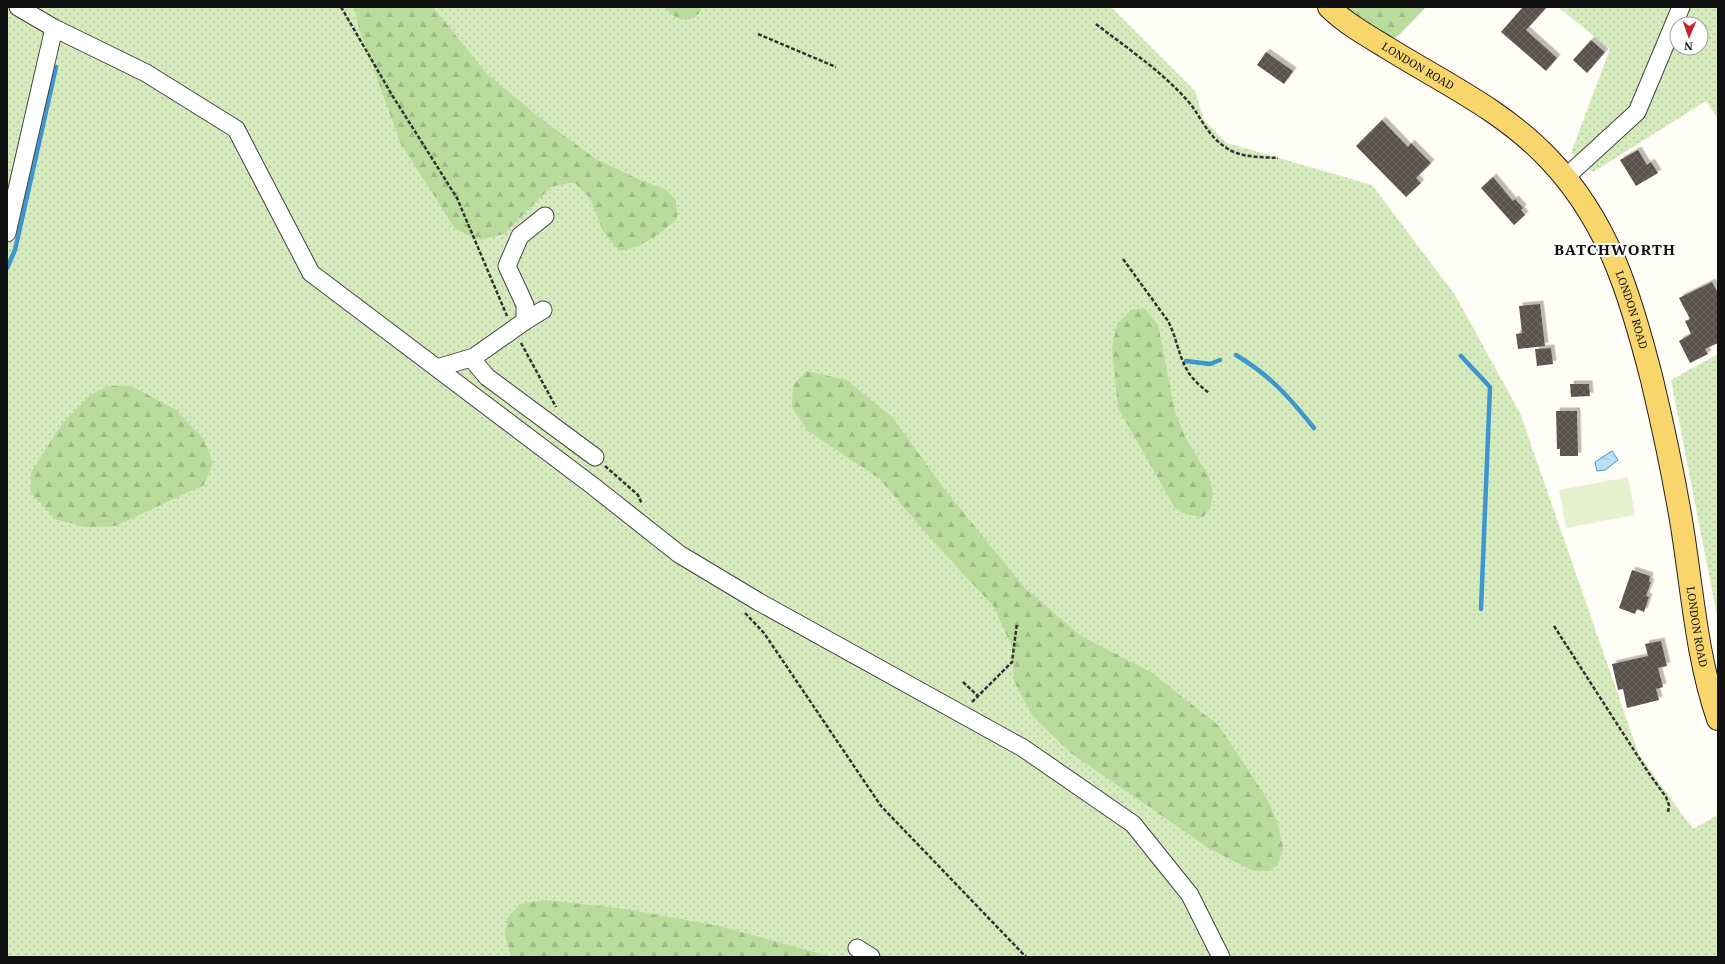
<svg xmlns="http://www.w3.org/2000/svg" width="1725" height="964" viewBox="0 0 1725 964" font-family="'Noto Serif',serif">
	<style>
		.grass { fill: url(#grass-dots); fill-rule: evenodd }
		.forest { fill: url(#forest-firs) }
		.pitch { fill: #e6f2cf }
		.water { fill: url(#water-ripples); stroke: #3f96cf }
		.lines { fill: none; stroke-linecap: round; stroke-linejoin: round }
		.stream { stroke: #3f96cf; stroke-width: 4.5 }
		.building { fill: url(#building-cross-hatch); filter: url(#shadow) }
		.minor-casing { stroke: #444; stroke-width: 19 }
		.major-casing { stroke: #222; stroke-width: 24 }
		.path { stroke: #333; stroke-width: 2.5; stroke-dasharray: 4 2; stroke-linecap: butt }
		.minor { stroke: #fff; stroke-width: 17 }
		.major { stroke: #f9d66b; stroke-width: 22 }
		.labels { text-anchor: middle; stroke-width: 4; stroke-linejoin: round; paint-order: stroke }
		.street-label { font-size: 11px; fill: #111; stroke: #fff }
		.district-label { font-size: 15px; font-weight: bold; letter-spacing: 1px; fill: #111; stroke: #fff }
	</style>
	<defs>
		<pattern id="grass-dots" width="8" height="8" patternUnits="userSpaceOnUse"><rect width="8" height="8" fill="#d5ebbd"/><path d="M2 2h.1M6 6h.1" fill="none" stroke="#b6c8a1" stroke-width="1.8" stroke-linecap="round"/></pattern>
		<pattern id="forest-firs" width="22" height="20" patternUnits="userSpaceOnUse"><rect width="22" height="20" fill="#b9dc9c"/><path d="M5 1l3.5 6h-7zM16 11l3.5 6h-7z" fill="#9ebc85"/></pattern>
		<pattern id="water-ripples" width="26" height="14" patternUnits="userSpaceOnUse"><rect width="26" height="14" fill="#b9e0f7"/><path d="M2 4q2-2 4 0t4 0M15 11q2-2 4 0t4 0" fill="none" stroke="#9ebfd3"/></pattern>
		<pattern id="building-cross-hatch" width="8" height="8" patternUnits="userSpaceOnUse"><rect width="8" height="8" fill="#5a524d"/><path d="M0 0l8 8M0 8l8-8" fill="none" stroke="#6d6662"/></pattern>
		<filter id="shadow"><feDropShadow dx="3.5" dy="-3.5" stdDeviation="0" flood-color="#0004"/></filter>
	</defs>
	<rect width="100%" height="100%" fill="#fffdf5"/>
	<!-- grass -->
	<path class="grass" d="M 7,7 L 1111,7 L 1195,91 L 1204,120 L 1227,143 L 1372,185 L 1455,295 L 1520,413 L 1639,755 L 1693,829 L 1718,815 L 1718,957 L 7,957 Z
		M 1558,7 L 1718,7 L 1718,119 L 1706,101 L 1593,172 L 1571,153 L 1610,49 ZM 1677,24 L 1701,24 L 1701,48 L 1677,48 Z
		M 1718,354 L 1718,621 L 1671,380 Z"/>
	<!-- forest -->
	<path class="forest" d="M 354,7 L 433,7 L 486,73 L 540,118 L 596,159 L 638,179 L 667,190 L 676,201 L 677,219 C 658,235 644,247 619,251 L 603,231 L 590,198 L 574,182 L 551,187 L 504,234 L 479,240 L 455,229 L 400,142 L 359,28 Z
		M 663,7 L 701,7 L 701,11 C 687,27 677,19 663,7 Z
		M 1344,7 L 1426,7 L 1398,36 L 1392,39 Z
		M 1144,308 L 1158,325 L 1175,412 L 1186,439 L 1208,475 L 1213,492 L 1211,507 L 1203,517 L 1187,515 L 1175,508 L 1118,408 L 1112,348 L 1117,324 L 1131,310 Z
		M 806,371 L 847,380 L 893,418 L 945,490 L 1025,588 L 1081,636 L 1151,672 L 1219,726 L 1266,797 L 1277,821 L 1283,848 L 1278,865 L 1269,871 L 1254,871 L 1210,849 L 1071,753 L 1032,715 L 1014,681 L 1012,647 L 994,607 L 924,531 L 880,479 L 808,431 L 792,407 L 793,385 Z
		M 108,386 L 132,386 L 176,410 L 204,439 L 213,463 L 204,485 L 115,526 L 85,527 L 55,519 L 31,493 L 31,472 L 62,424 L 89,396 Z
		M 546,900 L 626,909 L 719,926 L 832,957 L 511,957 L 505,935 L 508,917 L 520,904 Z"/>
	<!-- pitch -->
	<path class="pitch" d="M 1628,477 L 1635,515 L 1566,528 L 1559,490 Z"/>
	<!-- water -->
	<path class="water" d="M 1612,451 L 1618,460 L 1605,470 L 1597,471 L 1595,462 Z"/>
	<g class="lines">
		<!-- stream -->
		<path class="stream" d="M 7,268 L 15,250 L 56,67
			M 1236,355 C 1271,376 1289,397 1314,428
			M 1461,356 L 1490,387 L 1481,609
			M 1186,361 L 1210,364 L 1220,360"/>
	</g>
	<!-- building -->
	<path class="building" d="M 1523,7 L 1547,7 L 1526,30 L 1557,58 L 1546,71 L 1501,32 Z
		M 1591,40 L 1605,52 L 1587,73 L 1573,60 Z
		M 1266,52 L 1293,71 L 1284,84 L 1257,65 Z
		M 1382,120 L 1408,147 L 1411,143 L 1431,163 L 1416,178 L 1421,183 L 1406,197 L 1356,146 Z
		M 1638,150 L 1647,165 L 1651,162 L 1658,173 L 1636,186 L 1620,160 Z
		M 1493,177 L 1513,201 L 1515,199 L 1523,208 L 1521,210 L 1525,215 L 1514,225 L 1481,188 Z
		M 1712,282 L 1718,293 L 1718,343 L 1705,349 L 1708,354 L 1690,363 L 1679,341 L 1691,334 L 1685,321 L 1690,319 L 1679,298 Z
		M 1540,304 L 1545,346 L 1518,349 L 1516,334 L 1522,333 L 1519,306 Z
		M 1551,348 L 1553,364 L 1537,366 L 1535,349 Z
		M 1570,384 L 1589,384 L 1590,396 L 1571,397 Z
		M 1556,411 L 1577,411 L 1578,456 L 1560,456 L 1560,449 L 1557,449 Z
		M 1632,570 L 1650,576 L 1649,582 L 1651,582 L 1646,596 L 1649,597 L 1644,612 L 1637,609 L 1635,614 L 1619,608 Z
		M 1661,641 L 1667,666 L 1658,668 L 1663,687 L 1656,689 L 1659,700 L 1627,708 L 1623,689 L 1618,690 L 1612,664 L 1648,656 L 1645,644 Z"/>
	<g class="lines">
		<!-- minor casing -->
		<g class="minor-casing">
			<path id="minor" d="M 18,7 L 54,28 L 146,73 L 236,129 L 311,273 L 593,486 L 679,554 L 759,602 L 1023,748 L 1133,824 L 1190,895 L 1221,957
				M 1566,177 L 1637,112 L 1681,7
				M 7,233 L 54,28
				M 525,321 L 543,310
				M 471,358 L 487,377 L 595,457
				M 437,368 L 474,357 L 525,321 L 525,305 L 507,266 L 520,236 L 545,216
				M 857,948 L 871,957"/>
		</g>
		<!-- major casing -->
		<g class="major-casing">
			<g id="major">
				<path id="s1" d="M 1329,7 C 1345,23 1366,35 1386,47 C 1442,82 1503,110 1549,159 C 1609,222 1631,297 1652,380 C 1663,426 1673,473 1681,520 C 1692,586 1696,655 1718,719"/>
			</g>
		</g>
		<!-- path -->
		<path class="path" d="M 341,7 L 392,95 L 457,198 L 507,316
			M 1096,24 C 1127,48 1161,71 1187,100 C 1201,116 1206,134 1225,147 C 1240,158 1261,157 1278,158
			M 758,34 L 836,67
			M 1123,259 L 1168,321 C 1176,336 1178,353 1186,368 C 1191,378 1200,386 1209,393
			M 521,343 L 556,407
			M 605,466 L 638,495 L 642,504
			M 745,613 L 764,633 L 881,806 L 1026,957
			M 1554,626 L 1648,772 L 1666,797 L 1669,805 L 1668,813
			M 963,682 L 978,696
			M 972,702 L 1012,662 L 1017,623"/>
		<!-- minor -->
		<use href="#minor" class="minor"/>
		<!-- major -->
		<use href="#major" class="major"/>
	</g>
	<g class="labels">
		<!-- street labels -->
		<g class="street-label">
			<text dy="4" stroke="none"><textPath href="#s1" startOffset="107">LONDON ROAD</textPath></text>
			<text dy="4" stroke="none"><textPath href="#s1" startOffset="442">LONDON ROAD</textPath></text>
			<text dy="4" stroke="none"><textPath href="#s1" startOffset="766">LONDON ROAD</textPath></text>
		</g>
		<!-- district labels -->
		<g class="district-label">
			<text x="1615" y="255">BATCHWORTH</text>
		</g>
	</g>
	<!-- border -->
	<rect width="1725" height="964" fill="none" stroke="#111111" stroke-width="16"/>
	<!-- north arrow -->
	<g transform="translate(1689 36) rotate(182)"><circle r="19" fill="#ffffff" stroke="#a0a0a0"/>
	<path d="M0-3L7 15L0 10L-7 15Z" fill="#c4262e"/>
	<text y="-6" font-size="11" font-weight="bold" text-anchor="middle" fill="#111111">N</text>
	</g>
</svg>
